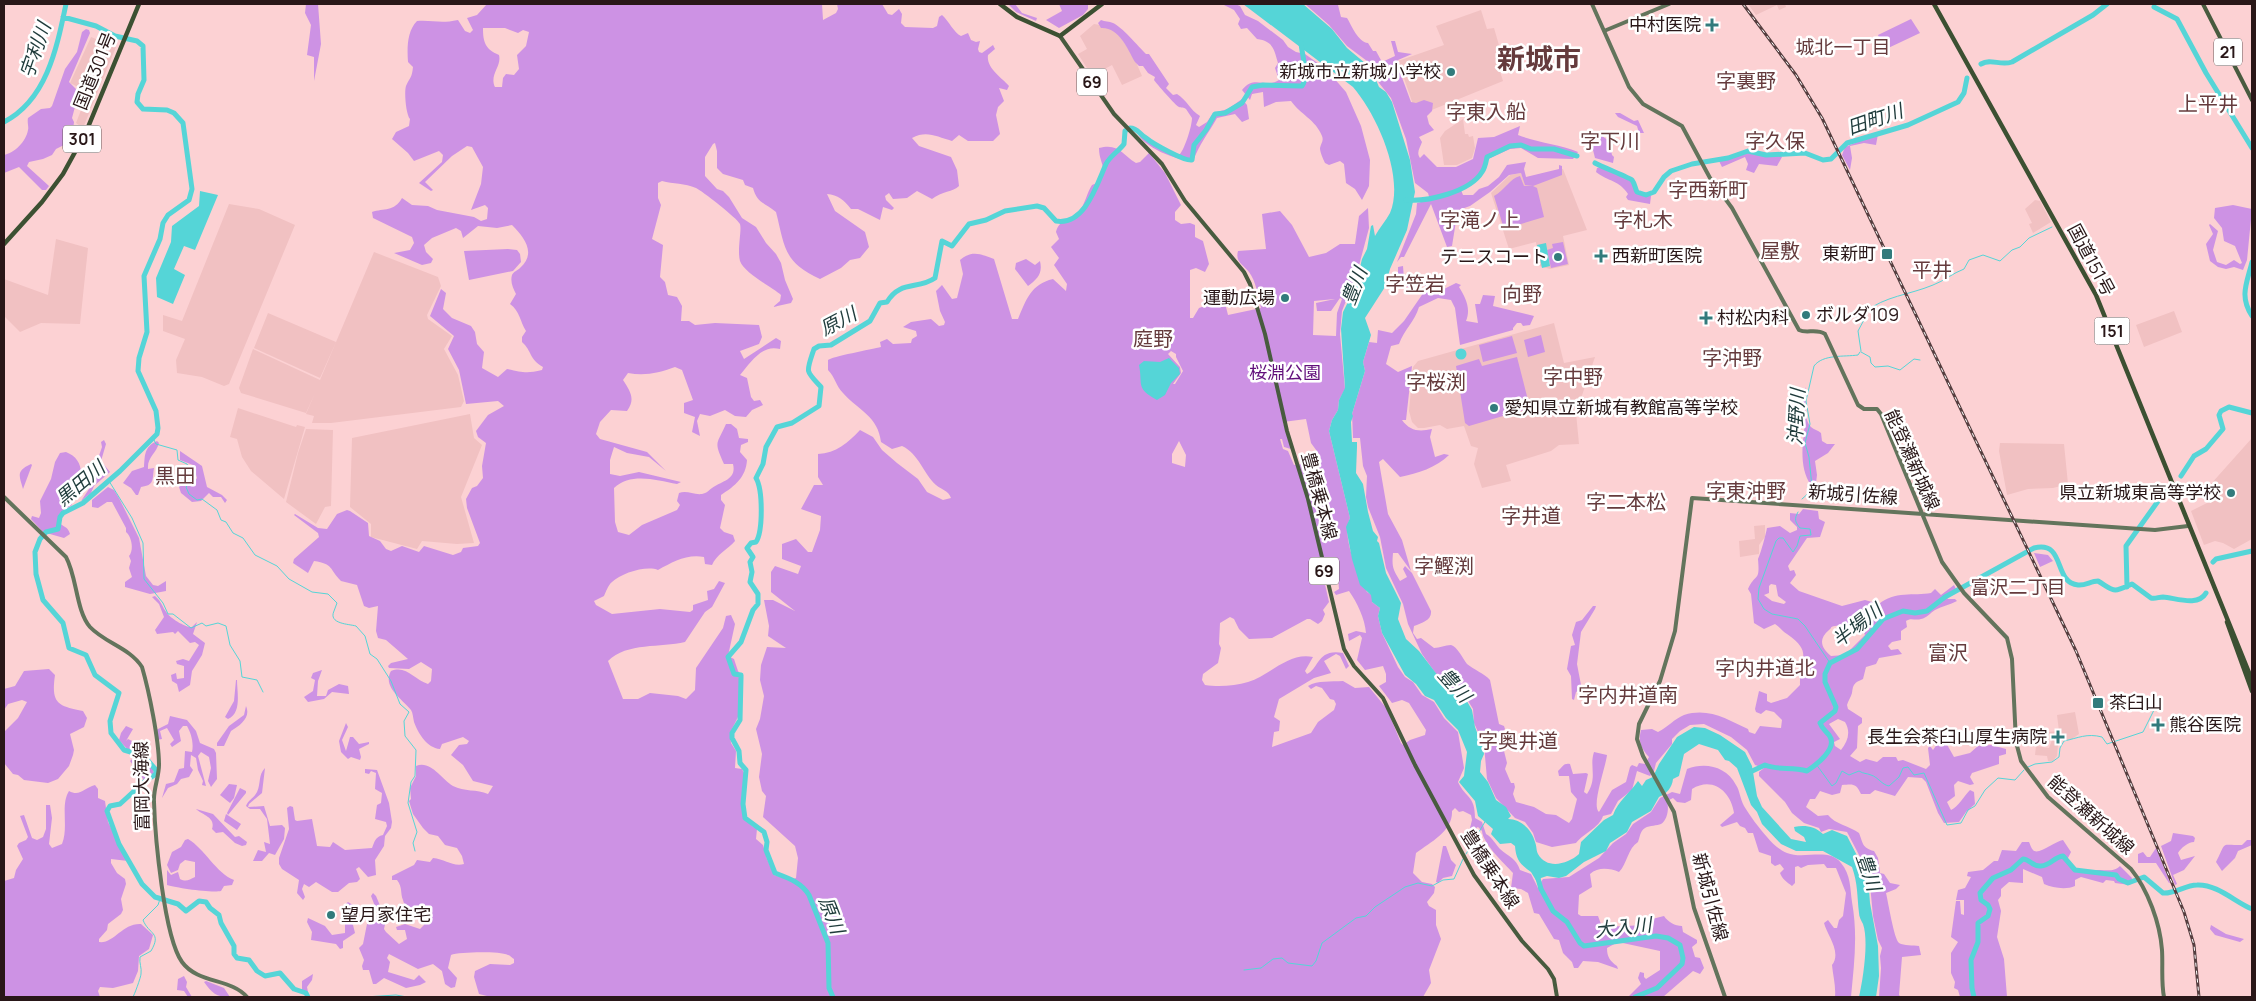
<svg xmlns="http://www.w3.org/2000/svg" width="2256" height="1001" viewBox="0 0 2256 1001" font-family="Manrope,'Noto Sans JP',sans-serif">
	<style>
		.built { fill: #f1c1c2 }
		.green { fill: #cd92e4; fill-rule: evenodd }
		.water { fill: #55d5d7 }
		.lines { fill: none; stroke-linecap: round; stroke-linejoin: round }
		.stream { stroke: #55d5d7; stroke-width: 1 }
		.river { stroke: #55d5d7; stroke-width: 5 }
		.secondary { stroke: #63745c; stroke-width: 4 }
		.primary { stroke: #485b3f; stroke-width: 4 }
		.trunk { stroke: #3c5032; stroke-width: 4.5 }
		.rail-casing { stroke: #553e3f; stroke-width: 3 }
		.rail { stroke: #fff; stroke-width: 1; stroke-dasharray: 4; stroke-linecap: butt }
		.poi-dot { fill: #327b7c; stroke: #fff; stroke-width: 2 }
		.labels { text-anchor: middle; stroke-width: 5; stroke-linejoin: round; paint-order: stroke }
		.shield { fill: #fff; stroke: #695d5d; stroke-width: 1 }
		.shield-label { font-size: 16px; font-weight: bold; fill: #291718 }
		.poi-label { font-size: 18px; fill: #291718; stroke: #fff; text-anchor: end }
		.street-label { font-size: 18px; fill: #291718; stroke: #fff }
		.park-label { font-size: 18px; fill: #62107b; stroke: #fff }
		.neighbourhood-label { font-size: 19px; fill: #653b3d; stroke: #fff }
		.water-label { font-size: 19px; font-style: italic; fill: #1f3b3b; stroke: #fff }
		.quarter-label { font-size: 20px; fill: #653b3d; stroke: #fff }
		.town-label { font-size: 28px; font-weight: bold; fill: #653b3d; stroke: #fff }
	</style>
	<rect width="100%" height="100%" fill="#fcd1d3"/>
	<!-- built -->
	<path class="built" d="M 1748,4 L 1785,4 L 1786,7 L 1779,10 L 1777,5 L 1756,15 Z
		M 1481,10 L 1487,29 L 1494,28 L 1503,59 L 1497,62 L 1503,81 L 1417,116 L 1398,61 L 1444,45 L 1436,26 Z
		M 1094,24 L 1113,27 L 1133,55 L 1142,76 L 1122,85 L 1112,65 L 1092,76 L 1078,54 L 1087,49 L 1080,36 Z
		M 91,37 L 116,47 L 83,128 L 76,123 L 88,92 L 70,83 Z
		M 1463,119 L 1465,134 L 1468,134 L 1469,137 L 1473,136 L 1475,148 L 1472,158 L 1457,165 L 1444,165 L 1440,138 L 1445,131 Z
		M 1563,169 L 1587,230 L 1563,236 L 1569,265 L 1550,269 L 1536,265 L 1538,258 L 1536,242 L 1509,249 L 1491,193 L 1510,175 L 1521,173 L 1523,178 Z
		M 2035,200 L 2040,201 L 2051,222 L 2033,233 L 2029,224 L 2032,223 L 2025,209 Z
		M 229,204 L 259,209 L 295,225 L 229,384 L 224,386 L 202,377 L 177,373 L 176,360 L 185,339 L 163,331 L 163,315 L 182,321 Z
		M 56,239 L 88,248 L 80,324 L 41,323 L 20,332 L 4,316 L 4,279 L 48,295 Z
		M 374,252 L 438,277 L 441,286 L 427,315 L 428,319 L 452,336 L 444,349 L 458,375 L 464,401 L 461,407 L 331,423 L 312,423 L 314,416 L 306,414 L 315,393 L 306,413 L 241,393 L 239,388 L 253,349 L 320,380 Z
		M 2174,311 L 2182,332 L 2144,347 L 2136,325 Z
		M 268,313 L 336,342 L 320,378 L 254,348 Z
		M 1554,323 L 1564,363 L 1595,357 L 1576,413 L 1579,444 L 1559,445 L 1551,451 L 1506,465 L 1511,481 L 1482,488 L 1474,464 L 1478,448 L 1471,446 L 1464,426 L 1447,429 L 1440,425 L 1424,428 L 1418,428 L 1412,422 L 1409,411 L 1413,367 L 1418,361 Z
		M 238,408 L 296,427 L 297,425 L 305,427 L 284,499 L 251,471 L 242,457 L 237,439 L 230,437 Z
		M 470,414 L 474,438 L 482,445 L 461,497 L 474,543 L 457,544 L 422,541 L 417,549 L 371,537 L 371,524 L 350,507 L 352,438 Z
		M 306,429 L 333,430 L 331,506 L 325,507 L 316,524 L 286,502 L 298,453 Z
		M 2252,438 L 2252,539 L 2234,549 L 2223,543 L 2215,541 L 2204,545 L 2191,511 L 2211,501 L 2210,485 Z
		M 2000,443 L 2064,444 L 2068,484 L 2053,488 L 2028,489 L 2007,495 L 1999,451 Z
		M 1765,525 L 1765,537 L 1759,545 L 1759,554 L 1740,557 L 1739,541 L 1755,539 L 1754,526 Z
		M 2075,712 L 2079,734 L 2072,739 L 2061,741 L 2058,745 L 2057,756 L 2053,761 L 2048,761 L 2047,756 L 2035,755 L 2036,746 L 2049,748 L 2052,740 L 2040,740 L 2039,730 L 2047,728 L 2048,732 L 2059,731 L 2057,715 Z"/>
	<!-- green -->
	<path class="green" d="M 306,4 L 318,4 L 321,44 L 314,81 L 314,57 L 307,55 L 311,25 L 305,13 Z
		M 487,4 L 822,4 L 823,20 L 836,13 L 838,9 L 837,4 L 882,4 L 888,14 L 892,15 L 899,9 L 902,14 L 901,23 L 905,27 L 933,28 L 937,26 L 939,17 L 942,15 C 949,21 954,33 961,36 L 968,33 L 971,40 L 976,42 L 980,41 L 978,49 L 979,52 L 982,53 L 993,45 L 995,49 L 988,55 C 986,68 1001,77 1009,86 L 1007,90 L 999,88 L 1004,101 L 998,107 L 996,115 L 1000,134 L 993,141 L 968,141 L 959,135 L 952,141 C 937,137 927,130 912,138 L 919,146 L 951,157 L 957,170 L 959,186 C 953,192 942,191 932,199 L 917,191 L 907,198 L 893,199 L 889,193 L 885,196 L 886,200 L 894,208 L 892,210 L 883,207 L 880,220 L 858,209 L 851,209 C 844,200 838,195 827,194 L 835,211 L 865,232 L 869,247 L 860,258 L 850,260 L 841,268 L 820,279 C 783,262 785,247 776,212 C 765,203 757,203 753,188 L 745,185 L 743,180 L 723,174 L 717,168 L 717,151 L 715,143 L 713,144 L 705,157 L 705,176 L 717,189 L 723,191 L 729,197 L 742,218 L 756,227 L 766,243 L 776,254 L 781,263 L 785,280 L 793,299 L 791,303 L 773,307 L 780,301 L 781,295 C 772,287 744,273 740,261 C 737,250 742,230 740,224 C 737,218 701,190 696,188 C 685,183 673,184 662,181 L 658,183 L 658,198 L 661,205 L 652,239 L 663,245 L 660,277 L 665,282 L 668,295 L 677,297 L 682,306 L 681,321 L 689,321 L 695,325 L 715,323 L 759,325 L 762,337 L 759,344 L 740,351 L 744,359 L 776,338 L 781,341 L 780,349 C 762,344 751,362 740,375 L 747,378 L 751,397 L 754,401 L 760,400 L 763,405 L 752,410 L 746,417 L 735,416 L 725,410 L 710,416 L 700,414 L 697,421 L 700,436 L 692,432 L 695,417 L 684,413 L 684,403 L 693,400 L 682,370 L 675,367 C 659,373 645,376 628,373 L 623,380 C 630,391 636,399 627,411 L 611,410 L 600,422 L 596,434 L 600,439 L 647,452 L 666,471 L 649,457 L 627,453 L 614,447 L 610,460 L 610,474 L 620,476 L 639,472 L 681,482 L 677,484 C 656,480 631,472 614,488 L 615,522 L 618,532 L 629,535 L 642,525 L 677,510 L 680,505 L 677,501 L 679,493 C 687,490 693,495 702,494 C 707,493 708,491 712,488 C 721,481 737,480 733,464 L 724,464 C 714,441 716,446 726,424 L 731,424 L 737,429 L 739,438 L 748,439 L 748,442 L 741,445 L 740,452 L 747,460 C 746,477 735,486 721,495 L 721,500 L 725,505 L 720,528 L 724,532 L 733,535 L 735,541 C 728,549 716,555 712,565 L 705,564 L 704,557 C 686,554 673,562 658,570 C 647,565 621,573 612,582 C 608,585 606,592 604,596 L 594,601 L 596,605 L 612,614 L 660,609 L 690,612 L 693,610 L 693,605 L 708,600 L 707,591 L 714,589 L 719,581 L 725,583 L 712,607 L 705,612 L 685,642 C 661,648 627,642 608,661 L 623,699 L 638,699 L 650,693 L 678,696 L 686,699 L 695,690 L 696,668 L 723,628 L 726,616 L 731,615 L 735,624 L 728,656 L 734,659 L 738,671 L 743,677 L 738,717 L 730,733 L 731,743 L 736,751 L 735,768 L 742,769 L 744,773 C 743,793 735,818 757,829 L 756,839 L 763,845 L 767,859 L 774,875 L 790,880 L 796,878 L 798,858 L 795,846 L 763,817 L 766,796 L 762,791 L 759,777 L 762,754 L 756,729 L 760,719 L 764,696 L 760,680 L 761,665 L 767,647 L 786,648 L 768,636 L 769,626 L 764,600 L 773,600 L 795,611 L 771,592 L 771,572 L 775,566 L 798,574 L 801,566 L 782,559 L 782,544 L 796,539 L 808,552 L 812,552 L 820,530 L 821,516 L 801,509 L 814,485 L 823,485 L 818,477 L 818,454 C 836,453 848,443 860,430 L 873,437 L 882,450 L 897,463 L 918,479 L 927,492 L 943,500 L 951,498 C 948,490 942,490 936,485 C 923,473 919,454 902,446 L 892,449 L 881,442 C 878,416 859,411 843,393 C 836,386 835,377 828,370 L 828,360 C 831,357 872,349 881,347 L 880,342 L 887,339 L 893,344 L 911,343 L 912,339 L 917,336 L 916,331 L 903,327 L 911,322 L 931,319 L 939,326 L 944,325 L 945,322 L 940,311 L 936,291 L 942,285 L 952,299 L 957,298 L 963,274 L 960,260 C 972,250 980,254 994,259 L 1012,319 L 1018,319 C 1026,300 1031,284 1053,279 L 1066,291 L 1067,284 L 1054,265 L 1059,258 L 1051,247 L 1059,239 L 1056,232 C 1059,219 1071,220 1079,211 C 1085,205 1087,192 1092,185 L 1099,182 C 1108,166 1099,164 1099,148 C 1119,143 1121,154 1136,163 L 1140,162 L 1149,153 L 1165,173 L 1181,205 L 1175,212 L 1175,220 L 1181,224 L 1190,223 L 1195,225 L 1195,237 L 1203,241 L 1209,264 L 1205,272 L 1196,268 L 1190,270 L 1190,318 L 1193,318 L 1199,308 L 1224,299 L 1228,315 L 1261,308 C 1258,296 1256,281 1249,272 C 1243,264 1235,262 1238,251 L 1266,249 L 1262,214 L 1280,211 L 1292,225 L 1309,257 L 1326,253 L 1340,244 L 1355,244 L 1359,216 L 1368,208 L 1369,228 L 1357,273 L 1342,311 L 1340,334 L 1345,389 L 1339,400 L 1338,410 L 1332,420 L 1329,431 L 1350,518 C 1341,537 1358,573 1367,592 L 1372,595 L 1372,602 L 1380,608 L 1378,616 L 1382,633 L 1398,667 L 1405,677 L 1413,682 L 1422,695 L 1434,702 L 1444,718 L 1458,732 L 1464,768 L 1458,782 C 1466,799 1475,795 1475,818 L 1482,822 L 1486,834 C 1493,838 1495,844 1500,849 C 1509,857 1516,858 1520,870 L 1531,874 L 1538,888 L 1542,886 L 1541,882 L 1543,879 L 1569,877 L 1599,858 L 1613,843 L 1626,834 L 1633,824 L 1651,812 L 1660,798 L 1672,792 L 1680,794 L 1687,769 C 1705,762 1726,766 1736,785 C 1740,791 1740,799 1744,806 C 1750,816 1759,828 1767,837 C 1772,843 1779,850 1787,853 C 1804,860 1829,847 1841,863 C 1851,875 1850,888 1852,902 C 1858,936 1854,964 1851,997 L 1835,997 C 1836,986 1833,976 1832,965 C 1842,952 1827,935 1824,923 L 1828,920 L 1834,928 L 1837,928 L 1839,920 L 1843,916 L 1846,893 L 1836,868 L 1827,868 L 1824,864 L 1808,865 L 1801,868 L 1798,866 L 1795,867 L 1795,883 L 1792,886 C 1787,882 1782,879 1780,873 L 1784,869 L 1780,864 L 1775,866 L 1771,863 L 1771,856 L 1759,852 L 1753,833 L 1748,833 L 1745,828 L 1740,826 L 1737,822 L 1722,827 L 1720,825 L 1734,813 C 1731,792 1713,776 1692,789 L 1691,800 L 1685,803 L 1677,802 L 1673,798 L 1667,801 C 1669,808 1668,819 1661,824 C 1657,826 1650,825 1645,828 C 1640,831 1640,837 1638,842 C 1628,848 1627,864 1619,872 C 1609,868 1598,867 1590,874 L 1592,887 L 1579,895 L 1578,914 L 1581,916 L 1598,916 L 1602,927 L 1646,925 L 1652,919 L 1664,916 C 1668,922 1675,926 1682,926 L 1683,932 L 1697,940 L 1697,943 L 1692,947 L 1695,957 L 1700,958 L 1704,968 L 1700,974 L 1693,971 L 1663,997 L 1628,997 L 1641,984 L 1638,978 L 1640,972 L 1644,973 L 1644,977 L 1646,979 L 1660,970 L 1660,951 L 1618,942 L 1607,948 C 1607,957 1610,961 1617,966 L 1618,969 L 1598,962 L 1583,961 L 1578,968 L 1574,968 L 1572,962 L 1563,953 L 1559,940 L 1554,939 L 1539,914 L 1534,913 L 1528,893 L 1521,889 L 1511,888 L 1513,873 C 1504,863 1483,844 1482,831 L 1478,827 L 1469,832 L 1472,820 L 1471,815 L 1463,811 L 1459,812 L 1455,808 L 1452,811 C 1453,831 1431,842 1416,853 L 1413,873 L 1422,882 L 1432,884 L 1435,887 L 1434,893 L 1427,902 L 1429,906 L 1436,910 L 1436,925 L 1441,939 L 1429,970 L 1431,983 L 1423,997 L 491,997 L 479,994 L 474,977 L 475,971 L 490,964 L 510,965 L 514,963 L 514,959 C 512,958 510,955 508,955 C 499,951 459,952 451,955 L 448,968 L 457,978 L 455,987 L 451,988 L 445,984 L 442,971 L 433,964 L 418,969 L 389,954 L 387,958 L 390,962 L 388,972 L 414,980 L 419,975 L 426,982 L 420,985 L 406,988 L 384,978 L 376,984 L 373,984 L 369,970 L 363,970 L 362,966 L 364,960 L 359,948 L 363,944 L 367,924 L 375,921 L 378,914 L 371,896 L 373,893 L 376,896 L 386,920 L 384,929 L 386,932 L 399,944 L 407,939 L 405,930 L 397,930 L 396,927 L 405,924 L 420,929 L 424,925 L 423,921 L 408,912 C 407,906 404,905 403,900 C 400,893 403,888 397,880 L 392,880 L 392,876 L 414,865 L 417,860 L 430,862 L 433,858 C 445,859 453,867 464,864 L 462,856 L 457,848 L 445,845 L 438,836 L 429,834 L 423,828 L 413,814 L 409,801 L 411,799 L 410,788 L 416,776 L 416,766 C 431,760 441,779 453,786 C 464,792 477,789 488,794 L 493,786 L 473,781 L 463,765 L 451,755 L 459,745 L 467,744 L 469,741 L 463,737 L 442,744 L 440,749 C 427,748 418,733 414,722 C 413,718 413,713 411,710 C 402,699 382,687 391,671 C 407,665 414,680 428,684 L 431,681 L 432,669 L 421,662 L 409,669 L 389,668 L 388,666 L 391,663 L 408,659 L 386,640 L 378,638 L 376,631 L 378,606 L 369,608 L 364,606 L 357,585 L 341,581 C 329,569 334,564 314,561 L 308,573 L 293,563 L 294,559 L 319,537 L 318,533 L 294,515 L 295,514 L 318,528 L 327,529 L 337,514 L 347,510 L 350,511 L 368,523 L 369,536 L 380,541 L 386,549 L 391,551 L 402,546 L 419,552 L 424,546 L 453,555 L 461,552 L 463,548 L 478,546 L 480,543 L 467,508 L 466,499 L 472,488 L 477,486 L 483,478 L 482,466 L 486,443 L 478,437 L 476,431 L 488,415 L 504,406 L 498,401 L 466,404 L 459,370 L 448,349 L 454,336 L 430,316 L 441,289 L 446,293 L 443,309 L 452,318 L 471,326 L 475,332 L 477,344 L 484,352 L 482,368 L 498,377 L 507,369 C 522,372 526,374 542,370 L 543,367 C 529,359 532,351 522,342 L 522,337 L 526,331 C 520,322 520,311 510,304 L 516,294 C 513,288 510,282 512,275 C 514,271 517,271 520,268 C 537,253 524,237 512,225 L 497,228 L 478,226 L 463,238 L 461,231 L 456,228 L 432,238 L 424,245 L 426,252 L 433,259 L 431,263 L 422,265 L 394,253 L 410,250 L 414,243 L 412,237 L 373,218 L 372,212 C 384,208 394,212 402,198 L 412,205 L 428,206 L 437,210 L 474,217 L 481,221 L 487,219 L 488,208 L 485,205 L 471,210 L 481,184 L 483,167 L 472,147 L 467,146 L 452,156 L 425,182 L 433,190 L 431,191 L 419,183 L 442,162 L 443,155 L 439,151 L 414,161 L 408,153 L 392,139 L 396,132 L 409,126 L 410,119 C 406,115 404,92 406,86 C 410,77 412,78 413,67 L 408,62 C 407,48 407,31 417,21 C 434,20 440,24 458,20 L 465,31 L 470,33 L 473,30 L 467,18 L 477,15 ZM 483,28 L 505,28 L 518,33 L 523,30 L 529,32 L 526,46 L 517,55 L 519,69 L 514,75 L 506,74 L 503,78 L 502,87 L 495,87 C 489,75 502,66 499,55 C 485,49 483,42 483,28 ZM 1340,298 L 1342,299 L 1337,313 L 1336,336 L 1313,335 L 1314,301 L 1335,299 L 1316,303 L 1317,311 L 1331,311 ZM 1171,351 L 1176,354 L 1176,357 L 1183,371 L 1175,384 L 1173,384 L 1181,373 L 1180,367 L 1168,354 ZM 1306,419 L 1311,443 L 1319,454 L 1319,470 L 1316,471 L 1309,463 L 1294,465 L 1288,451 L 1283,449 L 1280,439 L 1282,439 L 1284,447 L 1291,449 L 1283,422 ZM 1179,441 L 1186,455 L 1185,467 L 1172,463 L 1172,454 ZM 1327,567 L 1332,567 L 1338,578 L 1339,589 L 1334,592 L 1336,595 L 1349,591 C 1357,602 1365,619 1366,633 L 1356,631 L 1348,634 L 1349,641 L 1360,635 L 1362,638 L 1357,660 L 1365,670 L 1383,666 L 1386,674 L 1386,682 L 1379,686 L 1392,703 L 1402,700 L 1409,703 L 1426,730 L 1425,735 L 1410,740 L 1403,745 L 1401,743 L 1387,709 L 1369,687 L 1355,688 L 1343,681 C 1331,682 1318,680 1308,686 L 1311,689 L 1316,686 L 1322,688 L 1330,699 L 1334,700 L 1336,704 L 1334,710 L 1318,722 L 1311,733 L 1272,747 L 1274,732 L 1279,731 L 1280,721 L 1274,717 L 1279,699 L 1314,678 L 1331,673 L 1324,661 L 1336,654 L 1340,656 L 1346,669 L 1349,666 L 1343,653 C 1317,648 1319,669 1307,674 L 1305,671 L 1313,657 C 1288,652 1271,675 1248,682 C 1235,686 1218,687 1205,685 L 1202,680 L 1203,674 L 1218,663 L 1221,648 L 1219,644 L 1220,623 L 1230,617 L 1234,619 L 1239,629 L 1249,639 L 1272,638 L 1307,619 L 1310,619 L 1318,624 L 1322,621 L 1325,614 L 1323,610 L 1329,602 L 1322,571 Z
		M 1008,4 L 1015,4 L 1022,13 L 1037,18 L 1036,21 L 1016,12 Z
		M 1059,4 L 1088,4 L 1088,9 L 1083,15 L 1059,28 L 1046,20 L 1062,11 Z
		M 1222,4 L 1235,4 L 1240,6 L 1245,15 L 1258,21 L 1283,40 L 1288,47 L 1296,52 L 1305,54 L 1326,69 L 1346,92 L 1361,126 L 1370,160 L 1369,186 L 1362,200 L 1355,189 L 1346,183 L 1344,164 L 1340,161 L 1329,165 L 1325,163 C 1323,159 1320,152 1320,148 C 1321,143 1324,141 1322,136 C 1316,120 1300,114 1291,101 L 1276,102 L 1264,107 L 1263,92 L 1252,94 L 1250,100 L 1242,90 C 1254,74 1266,89 1279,80 L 1275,68 L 1278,63 C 1274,49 1273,41 1257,39 L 1247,28 L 1241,29 L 1238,24 L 1240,19 L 1234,10 Z
		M 1305,4 L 1338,5 L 1341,17 L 1347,18 C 1352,26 1358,42 1368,43 L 1373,51 L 1376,51 L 1382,62 L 1395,56 L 1391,41 L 1395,41 L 1398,52 L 1412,54 L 1398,60 L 1397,64 L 1411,102 L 1416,103 L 1424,100 L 1433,103 L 1432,111 L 1427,116 L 1429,124 L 1434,130 L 1419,137 L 1422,142 C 1420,148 1416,152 1420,158 L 1424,154 L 1437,167 L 1456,167 L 1473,159 L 1478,138 L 1494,137 L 1520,126 L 1518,135 C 1538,143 1559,144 1578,152 L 1573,159 L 1538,158 L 1521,148 L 1510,149 L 1488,159 L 1481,172 L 1471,184 L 1461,190 L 1463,195 L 1473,195 L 1479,189 L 1488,186 L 1499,177 L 1507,165 L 1526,162 L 1524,169 L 1526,177 L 1559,169 L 1559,165 L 1562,166 L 1562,175 L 1533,186 L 1537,188 L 1544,217 L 1504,229 L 1494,196 C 1504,191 1510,178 1520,176 L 1524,186 L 1533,185 L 1525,185 L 1521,173 L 1509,175 L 1490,192 L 1470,206 L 1456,211 L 1453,215 L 1456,221 L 1452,246 L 1447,247 L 1431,204 L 1404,257 L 1401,257 L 1397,262 L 1416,214 L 1417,203 L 1430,200 L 1428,193 L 1415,183 L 1406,139 L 1391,98 L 1379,83 L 1372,67 L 1367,61 L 1347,46 L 1329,25 Z
		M 1911,19 L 1920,33 L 1884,50 L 1878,35 Z
		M 1101,20 C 1105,22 1109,21 1113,23 C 1121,26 1139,47 1146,54 L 1149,54 L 1169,84 L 1166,88 L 1173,95 L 1177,94 C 1187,100 1190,110 1200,116 L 1196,125 L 1199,127 L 1207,122 L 1213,113 L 1228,109 L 1242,99 L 1247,105 L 1249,119 L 1242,122 L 1235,114 L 1217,118 C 1209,132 1199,145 1193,161 C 1178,161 1142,147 1137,132 C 1149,141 1165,156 1180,154 C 1185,148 1192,126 1192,118 L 1186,109 C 1184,107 1181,108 1179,107 C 1176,106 1156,83 1154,80 L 1155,77 L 1148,73 L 1143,66 L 1139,66 L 1135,62 C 1127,48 1119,27 1101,28 L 1098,23 Z
		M 86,29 L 89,30 L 90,33 L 69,82 L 79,92 L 72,118 L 74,122 L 73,130 L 64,145 L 56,149 L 52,155 L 43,159 L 29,162 L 27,166 L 49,186 L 46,190 L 42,190 L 19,167 L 4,173 L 4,155 C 14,153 26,142 28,130 C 29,127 27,123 28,118 L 41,109 L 50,108 L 52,106 L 65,69 L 77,52 L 82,32 Z
		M 1615,113 L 1620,113 L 1634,121 L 1638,120 L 1644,133 L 1639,133 L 1637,126 L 1618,117 Z
		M 1598,133 L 1609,141 L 1612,155 L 1614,157 L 1613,163 L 1595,158 L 1589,134 Z
		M 1878,134 L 1876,145 L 1864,143 L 1850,146 L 1852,158 L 1850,170 L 1842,155 L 1845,147 Z
		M 1743,153 C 1756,151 1765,159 1779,155 L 1782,157 L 1777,166 L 1759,164 L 1754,173 L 1746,170 L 1748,164 L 1745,157 L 1722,167 L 1719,161 L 1730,159 Z
		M 1600,167 L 1628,177 L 1637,192 L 1651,196 L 1650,204 L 1628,200 L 1626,197 L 1628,194 C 1619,180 1609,182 1596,172 L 1597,168 Z
		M 2233,205 L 2252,209 L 2247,260 L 2243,270 L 2234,267 L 2226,269 L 2218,267 L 2210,261 L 2206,244 L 2213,234 L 2209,225 L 2210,224 L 2218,231 L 2213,250 L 2217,262 L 2226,265 L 2234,260 L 2240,264 L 2242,263 L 2235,246 L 2224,241 L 2222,228 L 2214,218 L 2215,208 Z
		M 1563,242 L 1568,264 L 1551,268 L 1547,250 L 1553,248 L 1552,244 Z
		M 508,249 L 517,250 L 520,254 L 521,262 L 513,271 L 469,280 L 464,251 Z
		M 1026,259 L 1035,265 L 1040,261 C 1043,274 1037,279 1028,286 L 1015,269 L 1016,263 Z
		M 1403,266 L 1404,279 L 1415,278 L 1417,281 L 1421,282 L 1422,279 L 1434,280 L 1444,289 L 1456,283 L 1461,285 L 1459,287 C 1466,298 1471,309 1466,321 L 1478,323 L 1475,304 L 1480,304 L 1483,295 L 1495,296 L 1493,306 L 1534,316 L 1530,325 L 1523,326 L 1521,323 L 1517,323 L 1513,328 L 1513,330 L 1460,345 L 1455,308 L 1451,300 L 1438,298 L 1419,307 C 1415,321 1404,330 1399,344 L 1391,346 L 1386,364 L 1398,372 L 1412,366 L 1406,420 L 1402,420 C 1410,431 1419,432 1432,429 L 1430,437 L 1435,457 L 1444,454 L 1449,455 C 1436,468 1418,473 1400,477 L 1383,459 L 1379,462 L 1388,514 L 1402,540 L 1411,571 L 1398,553 L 1393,553 C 1392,566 1392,568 1400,581 L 1407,577 L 1403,569 L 1405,566 L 1412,573 L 1431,611 C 1432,620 1422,623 1414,626 L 1413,633 L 1417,639 L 1421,638 L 1434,648 C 1440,648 1445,645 1451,645 C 1457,646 1463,659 1467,664 C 1474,670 1484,673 1490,680 L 1499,724 L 1504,726 L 1505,729 L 1500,735 L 1507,763 L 1505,769 L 1511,783 L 1514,783 L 1515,787 L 1513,794 L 1516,802 L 1534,807 L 1546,814 L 1556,815 L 1569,823 L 1572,819 L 1577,799 L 1571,792 L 1569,776 L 1559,776 L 1558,771 C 1563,767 1563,763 1570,764 L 1573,774 L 1586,773 L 1588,774 L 1584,792 L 1587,794 C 1598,777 1589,767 1594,752 L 1607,755 C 1606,766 1591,806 1599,812 L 1612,790 L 1626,782 L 1630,767 L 1632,765 L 1637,767 L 1639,763 L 1645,764 L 1649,757 C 1641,748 1638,742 1641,730 L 1652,729 L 1658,732 C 1668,727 1674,719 1684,715 C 1709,707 1728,720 1748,729 L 1749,732 L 1755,734 L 1760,726 L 1781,728 L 1782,720 L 1774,712 L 1766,710 L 1761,714 L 1756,712 L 1755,709 L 1759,691 L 1767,694 L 1767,701 L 1771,703 L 1787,698 L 1800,685 C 1799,657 1814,653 1787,634 C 1782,631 1780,627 1775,624 L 1764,629 L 1754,623 L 1751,594 L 1748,589 C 1756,572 1760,583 1758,559 C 1760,556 1766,534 1767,528 L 1780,526 L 1790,533 L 1797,530 L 1797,527 L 1790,520 L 1790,513 L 1799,514 L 1803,509 L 1818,511 L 1819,519 L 1825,522 L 1820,537 L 1807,538 L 1788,566 L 1790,571 L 1794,570 L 1796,575 L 1790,583 L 1799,591 L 1842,606 L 1865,600 L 1879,604 C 1894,591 1914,596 1931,593 L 1935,589 L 1941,595 L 1954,585 L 1956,589 L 1946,597 L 1948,599 L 1955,599 L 1957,601 C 1950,605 1942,606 1935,610 C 1930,613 1927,618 1921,619 C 1915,621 1911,617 1906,621 L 1907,627 L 1901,631 L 1901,640 L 1892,642 L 1888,646 L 1891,650 L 1898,649 L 1902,654 L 1879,658 L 1876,664 L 1866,667 L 1863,679 C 1854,683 1853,684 1852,693 C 1851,697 1848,701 1847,705 L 1848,709 L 1862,718 L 1862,723 L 1858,726 L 1857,748 L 1850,756 L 1860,762 L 1866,759 L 1877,762 L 1883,757 L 1896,757 L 1898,761 L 1903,760 L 1926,769 L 1930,765 L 1928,748 L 1930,746 L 1933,750 L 1938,743 L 1945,741 L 1954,757 L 1970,753 L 1978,746 L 1991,745 L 2006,749 L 2006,754 L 1999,756 L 1999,764 L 1972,773 L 1970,777 L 1974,784 L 1970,785 L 1958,781 L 1954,785 L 1955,796 L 1947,802 L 1951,810 C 1958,807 1964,796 1970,790 L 1974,792 L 1975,804 L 1966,812 L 1959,822 L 1944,823 L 1938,813 L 1926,782 L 1922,778 L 1908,777 L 1895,796 L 1875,790 L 1870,794 L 1861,794 C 1856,783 1853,784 1842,785 L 1840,793 L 1832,795 L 1820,791 L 1815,799 L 1810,799 L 1806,807 L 1818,816 L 1828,815 C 1835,824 1849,826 1859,833 C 1863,843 1862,848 1874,851 L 1878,858 L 1880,873 L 1884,874 L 1890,883 L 1900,885 L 1896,889 L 1886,893 C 1888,901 1894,939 1899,943 C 1904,946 1913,945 1919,946 L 1921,955 L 1902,957 L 1899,995 L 1901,997 L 1879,997 L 1881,968 L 1880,956 L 1882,948 L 1878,940 L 1873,916 L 1869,874 L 1847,832 L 1829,829 L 1821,832 L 1819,828 L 1804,823 L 1792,813 L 1785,802 L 1759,776 L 1759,772 L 1764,768 L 1755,765 L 1747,750 L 1731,737 L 1704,724 L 1690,725 L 1680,731 L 1672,739 L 1672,744 L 1656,763 L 1654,771 L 1650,776 L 1637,771 L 1632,790 L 1618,801 L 1611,814 L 1603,816 C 1599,828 1584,833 1576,843 L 1552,847 L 1536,842 L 1533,833 L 1525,822 L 1515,818 L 1496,798 L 1487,779 L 1484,745 L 1474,723 L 1473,709 L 1465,696 L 1447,688 L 1434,671 L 1422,654 L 1408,624 L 1403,604 L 1386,568 L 1380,537 L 1368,507 L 1366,497 L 1367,476 L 1363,466 L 1360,438 L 1353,438 L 1352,414 L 1365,371 L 1363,362 L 1369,342 L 1377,343 L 1378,330 L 1392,333 L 1404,321 L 1426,289 L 1426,286 L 1418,284 L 1411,289 L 1403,284 L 1398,285 L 1398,267 ZM 1771,584 L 1776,585 L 1778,596 L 1786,602 L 1784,604 L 1772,601 L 1764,595 L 1769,593 L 1769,586 ZM 1855,625 L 1861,626 L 1865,635 L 1845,655 L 1831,656 C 1821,648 1818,639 1829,630 C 1833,627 1829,627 1835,626 C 1843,625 1848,629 1855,625 ZM 1838,719 L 1845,722 C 1851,732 1848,741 1841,750 L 1835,746 L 1834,742 L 1840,739 L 1829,724 Z
		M 1541,335 L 1545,352 L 1528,357 L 1524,340 Z
		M 1512,336 L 1517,353 L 1483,362 L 1479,345 Z
		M 1517,357 L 1530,408 L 1469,426 L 1465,423 L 1456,366 L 1479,359 L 1482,366 Z
		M 1806,387 C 1807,398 1802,417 1811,427 C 1814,430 1818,430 1821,433 L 1822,441 L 1827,444 L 1835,444 L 1828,453 L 1815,461 L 1817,475 L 1814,499 L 1810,496 L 1811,485 C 1800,470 1802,448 1804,431 C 1807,416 1799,407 1806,387 Z
		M 104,440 L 106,444 L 101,461 L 110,472 L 94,486 L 91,493 L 81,501 L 93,483 L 92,476 L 102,447 L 101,442 Z
		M 157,441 L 159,443 C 156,454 147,457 148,469 L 154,468 C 152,480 155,485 141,487 L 138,495 L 136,495 L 131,488 L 123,483 L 132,471 L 144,467 C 145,455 144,447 157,441 Z
		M 180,451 L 202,466 L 207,487 L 222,495 L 227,500 L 225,503 L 221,497 L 213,497 L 209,493 L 201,501 L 192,502 L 181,493 L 179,487 L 182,480 L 194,482 L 197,478 L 193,465 L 180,460 Z
		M 66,452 C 76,456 81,463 81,474 L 69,497 L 72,505 C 65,509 58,513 58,522 C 63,527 68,526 70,534 L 64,538 L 43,532 L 31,519 L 32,516 L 39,518 L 41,513 L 40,501 L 51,479 L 55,462 L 60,453 Z
		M 31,464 L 32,465 L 23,489 C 19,475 16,471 31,464 Z
		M 108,487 L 114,490 L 119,498 L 139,538 L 146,576 L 153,585 L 158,586 L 166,581 L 166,591 L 150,594 L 125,587 L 125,582 L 132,577 L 129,568 L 131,561 L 129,556 C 134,550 132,537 126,532 L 126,528 L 112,502 L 107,502 L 98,508 L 92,507 L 92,500 Z
		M 2034,553 L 2048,555 L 2053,561 L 2040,567 Z
		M 155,596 C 162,602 162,607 167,613 C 170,618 186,628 192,627 L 197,622 L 193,634 L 205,643 L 202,655 L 192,671 L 190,685 L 179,692 L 177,684 L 172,681 L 171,675 L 176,673 L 177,679 L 184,678 L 184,666 L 177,664 L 176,661 L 183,659 L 189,661 L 199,645 L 195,642 L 190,643 L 178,631 L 175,634 L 173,632 L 157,634 L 155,630 L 164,617 L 159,604 L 152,597 Z
		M 1593,606 L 1596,606 L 1595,609 L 1581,632 L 1577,664 L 1581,685 L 1586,685 L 1592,689 L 1589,692 L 1580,690 L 1576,692 L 1574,700 L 1572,699 L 1571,676 L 1567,669 L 1571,646 L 1575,645 L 1572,635 L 1576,622 L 1582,620 Z
		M 49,669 L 55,675 C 51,703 57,706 83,711 L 87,718 L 84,727 L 70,734 L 74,750 L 73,755 L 69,766 L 58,779 L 48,783 L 24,780 L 18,775 L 13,774 L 4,763 L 4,732 L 18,718 L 27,702 L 22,700 L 8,704 L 4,710 L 4,689 L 15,686 L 24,671 Z
		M 322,670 L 318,681 L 317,696 L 326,696 L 328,690 L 339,684 L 348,686 L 349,694 L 332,692 L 324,699 L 308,702 L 304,697 L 313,691 L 315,680 L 311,678 L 313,673 Z
		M 236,680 L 237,680 C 237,692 242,713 228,719 L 225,717 L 234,701 Z
		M 246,706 C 251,717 241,725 231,731 L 224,746 L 217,746 L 217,743 L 229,726 L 244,715 Z
		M 170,716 L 187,720 L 196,731 L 200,743 L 214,749 L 216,753 L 217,779 L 211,787 L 208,781 L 211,768 L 209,757 L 201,752 L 198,756 L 206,786 L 202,785 L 203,781 L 198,770 L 196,758 L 191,755 L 190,766 L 193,770 L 189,777 L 181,779 L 177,784 L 168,788 L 162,798 L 166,784 L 174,782 L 179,769 L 184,768 L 185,751 L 192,752 C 194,743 191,733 187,726 L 183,726 L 179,731 L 181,741 L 172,747 L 170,744 L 174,740 L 167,728 L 160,731 L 162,739 L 157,740 L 156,730 L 168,724 Z
		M 346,723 L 348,727 L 342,740 L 346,751 L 350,737 L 353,737 L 359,744 L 369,742 L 369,744 L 359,749 L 361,757 L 360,760 L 351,757 L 348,759 L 341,752 L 339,741 Z
		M 126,726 L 133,729 L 126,741 L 128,739 L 132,741 L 131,747 L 138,752 L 128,750 L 119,740 L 121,733 Z
		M 135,757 C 144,757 152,763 154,773 L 144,780 L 130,761 Z
		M 265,768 L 262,793 L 249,804 L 248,807 L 264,806 L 270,826 L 282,825 L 285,828 L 284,839 L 275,855 L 269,853 L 262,861 L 253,861 L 258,850 L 266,852 L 264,842 L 270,844 L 267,819 L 260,809 L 250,809 L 246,806 C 248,800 254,798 257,792 C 261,784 258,775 265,768 Z
		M 365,769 L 377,770 L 389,803 L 392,822 L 391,828 L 385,836 L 384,846 L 375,860 L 376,875 L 368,877 L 359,867 L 356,869 L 360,879 L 357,882 L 349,883 L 338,892 L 332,892 L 316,882 L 309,887 L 304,884 L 302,889 L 305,897 L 303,900 L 297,893 L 299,880 L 282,869 L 279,864 L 279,858 L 289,829 L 287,808 L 290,806 L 293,807 L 295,820 L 297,821 L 312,819 L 317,846 L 330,847 L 333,842 L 345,850 L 372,848 C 375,841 375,837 383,835 L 387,826 L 386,822 L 375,819 L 377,805 L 381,803 L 382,793 L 375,789 L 376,773 L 371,771 L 369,774 L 365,773 Z
		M 229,784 L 237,785 L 234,798 L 230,803 L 220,795 Z
		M 95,785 L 98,789 L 98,798 L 105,801 L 108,822 L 128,861 L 111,859 L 111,863 L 117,873 L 125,879 L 126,884 L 121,899 L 123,910 L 121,914 L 108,924 L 107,930 L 99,939 L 99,942 C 114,944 122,923 141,924 L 153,935 L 149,949 L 139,956 L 138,971 L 133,983 L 113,988 L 100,987 L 98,991 L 100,997 L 4,997 L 4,881 L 14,878 L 16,870 L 23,859 L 17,846 L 19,843 L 26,840 L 28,837 L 20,816 L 24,815 L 32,838 L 37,840 L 43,837 L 46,829 L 46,805 L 50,805 L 52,818 L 49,844 L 52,848 L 62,844 C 69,827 60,805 69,791 C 80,797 84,788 95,785 Z
		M 240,788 L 246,791 L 246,793 L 228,815 L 227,813 Z
		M 196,809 L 213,814 L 235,837 L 239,836 L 247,842 L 246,845 L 242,846 L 235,843 L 223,832 L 216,833 L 212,829 C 216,817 202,815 196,809 Z
		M 226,814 L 241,824 L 237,830 L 224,821 Z
		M 2173,833 L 2193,836 L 2195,838 L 2194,842 C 2188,842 2181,848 2178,853 L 2181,860 L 2195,856 L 2184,870 L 2173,875 L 2177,884 L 2175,885 L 2161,846 L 2171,841 Z
		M 188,839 C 205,849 216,873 234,880 L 232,885 L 224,886 L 221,891 C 211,893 177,888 167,885 L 167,870 L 171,875 L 178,872 L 180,879 C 186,882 189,880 195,877 L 195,862 L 185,860 L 180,864 L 178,870 L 171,873 L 167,865 L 172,852 L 181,847 L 185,840 Z
		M 2063,840 L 2071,852 L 2067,860 L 2072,869 L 2089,873 C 2099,866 2111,875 2120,866 L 2132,878 L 2130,885 L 2115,883 L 2114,881 L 2106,880 L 2103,883 L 2081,877 L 2075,880 L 2075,886 C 2066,890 2053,888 2044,884 L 2042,877 L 2023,869 L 2023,883 L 2009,882 L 2001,889 L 2001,896 L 1998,900 L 2001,911 L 1997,937 L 2004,959 L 2007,997 L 1960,997 L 1958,990 L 1954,988 L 1955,982 L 1951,973 L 1951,953 L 1958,942 L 1951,937 L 1956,901 L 1960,901 L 1961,914 L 1964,915 L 1964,900 L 1956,900 L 1958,890 L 1965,888 L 1971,877 L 1967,876 L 1968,872 L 1983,870 L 1994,861 L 1998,861 L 2002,850 L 2016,851 L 2022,842 L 2029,842 C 2030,844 2031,848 2033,850 C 2038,856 2055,841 2063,840 Z
		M 2247,840 L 2252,840 L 2252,845 L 2238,851 L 2235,858 L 2222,871 L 2216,862 C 2227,841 2219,845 2242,845 Z
		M 1443,846 L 1446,846 L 1451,860 L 1456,865 L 1452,876 L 1443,878 L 1438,883 L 1436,882 Z
		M 2156,848 L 2170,883 L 2169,883 L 2156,863 L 2138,863 L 2138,854 L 2143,852 L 2147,857 L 2150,857 Z
		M 348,902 L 353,905 L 353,914 L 350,921 L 353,925 L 355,933 L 343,941 L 343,948 L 340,949 L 336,944 L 311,940 L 312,932 L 307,922 L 308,918 L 325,926 L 332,935 L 345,933 L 345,922 L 348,916 L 342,907 Z
		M 2211,925 L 2226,934 L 2244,939 L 2240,942 L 2215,935 L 2210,929 Z
		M 313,974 L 312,980 L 307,987 L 309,997 L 306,997 L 305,991 L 302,990 L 302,981 Z
		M 184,976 L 187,982 L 186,987 L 192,997 L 188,997 L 184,991 L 177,990 L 178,979 Z
		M 206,981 L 224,988 L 230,997 C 216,997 212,993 204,982 Z"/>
	<!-- water -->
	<path class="water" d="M 1243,4 L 1303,4 L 1332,29 L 1347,48 L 1371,68 L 1379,87 L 1386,92 L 1392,102 L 1410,160 L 1415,192 L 1407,230 L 1390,269 L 1385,287 L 1365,318 L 1371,335 L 1363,362 L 1365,371 L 1352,414 L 1353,416 L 1351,422 L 1352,442 L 1357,442 L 1357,447 L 1356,473 L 1363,484 L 1368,512 L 1373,531 L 1378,537 L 1377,541 L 1379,543 L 1386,573 L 1401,603 L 1398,619 L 1406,639 L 1419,651 L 1448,689 L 1464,696 L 1472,710 L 1475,727 L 1483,748 L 1484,754 L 1481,761 L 1480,772 L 1488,782 L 1496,800 L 1506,807 L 1511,816 L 1508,819 C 1521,819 1532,830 1535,842 C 1537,847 1536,850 1538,854 C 1547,870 1568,864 1579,854 L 1581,842 L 1604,820 L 1613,815 C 1618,801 1630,793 1638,781 L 1642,786 L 1646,780 L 1653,777 L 1659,764 L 1677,737 L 1694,727 L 1705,728 L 1720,735 L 1745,752 L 1752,766 L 1757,796 L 1762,807 L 1791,839 L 1806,842 L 1804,837 L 1795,831 L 1794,827 C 1805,825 1814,826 1823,834 L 1832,830 L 1847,836 L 1868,877 L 1870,903 L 1878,946 L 1879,976 L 1876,997 L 1859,997 C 1863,979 1869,941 1863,924 C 1861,920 1859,917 1859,913 C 1857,896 1858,884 1852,867 L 1823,851 L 1796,851 L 1781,844 L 1762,824 L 1757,812 L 1751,805 L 1737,768 L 1729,761 L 1725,760 L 1718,750 L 1699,744 L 1684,754 L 1679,776 L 1673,779 C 1672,788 1667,793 1659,797 L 1651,811 L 1632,822 L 1627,832 L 1610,843 L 1606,851 L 1584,862 L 1566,876 L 1559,878 L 1547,876 L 1541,878 L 1537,882 L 1531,872 C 1520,864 1516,860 1515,846 L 1511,843 L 1500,844 L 1491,834 L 1493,829 L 1478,816 L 1475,801 L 1459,782 L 1464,776 L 1467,752 L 1458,730 L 1446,718 L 1434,700 L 1425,696 L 1416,684 L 1405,675 L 1382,633 L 1378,616 L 1380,608 L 1372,602 L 1371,595 L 1360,585 L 1352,559 L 1346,527 L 1350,518 L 1329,431 L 1332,420 L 1338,410 L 1339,400 L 1345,388 L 1341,329 L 1343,312 L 1355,288 L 1362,259 L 1367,249 L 1371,226 L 1373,225 L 1375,236 C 1379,228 1386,221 1390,213 C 1405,177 1377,115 1353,87 Z
		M 200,191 L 218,195 L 195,250 L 184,246 L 174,269 L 185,275 L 173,304 L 157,297 L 156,278 L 171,242 L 172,226 L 199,206 Z
		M 1546,243 L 1550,266 L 1542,268 L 1537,245 Z
		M1455.5 354a5.5 5.5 0 1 1 11 0a5.5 5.5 0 1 1-11 0Z
		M 1169,358 L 1179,368 L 1180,374 L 1171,383 L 1165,395 L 1157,400 C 1135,388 1143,384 1139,365 L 1144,361 L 1160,362 Z"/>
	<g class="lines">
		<!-- stream -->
		<path class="stream" d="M 1861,351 L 1858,331 L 1865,318 L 1865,312 C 1885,296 1909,295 1933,285 C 1944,281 1953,273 1964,269 L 1969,260 L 1983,255 L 2000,261 L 2012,250 L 2020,247 L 2029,238 L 2052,227
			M 1861,352 L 1870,357 L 1871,363 L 1875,367 L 1888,366 L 1900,370 L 1914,359 L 1920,360
			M 153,438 L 156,444 L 177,450 L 178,460 L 187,464 L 193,475 L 191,482 L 186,487 L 189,494 L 197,500 L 202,499 L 217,510 L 221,520 L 226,522 L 233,533 L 243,538 L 255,555 L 277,566 L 289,579 L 312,592 L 328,594 L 337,603 C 336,606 335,608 334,611 C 328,624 349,624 356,626 L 365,636 L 370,654 L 377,659 L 391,681 L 400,704 L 409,712 L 404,721 L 405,736 L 416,750 L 415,776 L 411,782 L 408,803 L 417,832 L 413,843 L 415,851
			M 109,481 L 132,518 L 143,543 L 144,579 L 163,603 L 168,614 L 173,614 L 191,628 L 202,623 L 206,626 L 218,623 L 226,626 L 230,645 L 240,661 L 242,677 L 257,680 L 263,692
			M 1802,499 L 1811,491 L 1812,487 L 1809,457 L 1805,443 L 1810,424 L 1806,401 L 1814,366 C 1823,354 1844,357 1858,355 L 1860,352
			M 1798,512 C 1794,519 1795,522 1800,528 L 1810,529 L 1811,535 L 1800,536 L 1797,546 L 1793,552 L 1783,538 L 1779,538 L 1776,541 L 1759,588 L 1758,599 L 1764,609 L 1772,614 L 1798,619 L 1805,626 L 1830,663
			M 1816,764 L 1832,786 L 1836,783 L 1842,771 L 1849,775 L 1859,771 C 1864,774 1866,773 1871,775 C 1878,777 1882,785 1889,786 L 1899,777 L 1903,768 L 1908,767 L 1914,775 L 1924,773 L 1947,825 L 1961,823 L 1968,810 L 1975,806 L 1985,790 L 1998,778 L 2015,780 L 2024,770
			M 2028,767 L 2035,764 L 2052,762 L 2059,757 L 2060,748 L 2064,741 C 2078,738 2087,733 2102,737 L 2107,744 L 2143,732 L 2155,708
			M 1466,854 L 1486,820
			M 1244,970 L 1261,968 L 1273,959 L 1282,958 L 1288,963 L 1312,966 L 1316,961 L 1322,943 L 1356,918 L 1366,916 L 1375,907 L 1405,887 L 1418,883 L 1432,886 L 1443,880 L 1454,879 L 1463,859
			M 133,997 C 134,996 141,977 141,974 C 142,968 139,963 140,957 L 151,951 C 162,932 149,935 143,920 L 158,905 L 160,899
			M 365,997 L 396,995 L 407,997"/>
		<!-- river -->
		<path class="river" d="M 2154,7 L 2177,19 L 2206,73 L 2252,148
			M 63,17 L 96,26 L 115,36 L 137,41 L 143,46 L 144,80 L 138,94 L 137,102 L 143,109 L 167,110 L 174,113 L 183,123 L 192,189 L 189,200 L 168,215 L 163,223 L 160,239 L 144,276 L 147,332 L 139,358 L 138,371 L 156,411 L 158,428 L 157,434 L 120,471 L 83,503 L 63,513 L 60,517 L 58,529 L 46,532 L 40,539 L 35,552 L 36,574 L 43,600 L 63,623 L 69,648 L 86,655 L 95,675 L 119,693 L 110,721 L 111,733 L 124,750 L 144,756 L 156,770 L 156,774 L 144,782 L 120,804 L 110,806 L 107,811 L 119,844 L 142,884 L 155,897 L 178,904 L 186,911 L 199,901 L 206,902 L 210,908 L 219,915 L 221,923 L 234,946 L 234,954 L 237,958 L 249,960 L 257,971 L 265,976 L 280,973 L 294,989 L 306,993 L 308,997
			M 1981,64 C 1991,58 2000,66 2012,62 L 2093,15 L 2107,4
			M 4,122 C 47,100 57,47 66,4
			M 1595,163 C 1600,166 1630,178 1632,180 C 1635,184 1635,188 1637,192 L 1646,195 L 1654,192 L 1664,177 L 1671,171 L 1692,164 L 1728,158 L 1748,151 L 1766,155 L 1805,153 L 1823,160 L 1831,159 L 1847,143 L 1908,125 L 1958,102 L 1964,93 L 1967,78
			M 1406,200 C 1427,202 1470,192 1482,172 C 1485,168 1486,162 1487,157 L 1510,146 L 1521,145 L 1531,149 L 1554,149 L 1577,156
			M 2252,262 C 2247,283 2239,296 2252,316
			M 2181,476 L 2194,456 L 2206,449 L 2223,429 L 2219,415 L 2221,411 L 2229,407 L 2252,413
			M 2213,562 L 2216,559 L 2252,551
			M 2127,587 L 2126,546 L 2166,490
			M 1748,773 L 1765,765 C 1780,771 1791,766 1807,771 C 1816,765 1839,748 1829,735 C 1826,731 1822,729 1820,723 L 1835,711 L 1836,707 L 1825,682 L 1825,674 L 1830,663 L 1857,649 L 1883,619 L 1903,611 L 1915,613 L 1927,611 L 1945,597 L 2034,548 C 2066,540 2053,583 2078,585 C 2085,586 2091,581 2098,581 C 2116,592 2112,593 2132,584 L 2151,598 C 2155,599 2159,597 2163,597 C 2176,598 2198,607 2206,593
			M 1537,875 L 1541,889 L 1553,911 L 1567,922 L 1580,943 L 1584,946 L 1656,936 L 1668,938 L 1680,945 L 1683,958 L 1682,964 L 1657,988 L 1635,997
			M 833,997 L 829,988 L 828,943 L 809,895 C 801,882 788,878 775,873 L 766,850 L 767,842 L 764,832 L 745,818 L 743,804 L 746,770 L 740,763 L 739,751 L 732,738 L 732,733 L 740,720 L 741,678 L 741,675 L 734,674 L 728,657 L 741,642 L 753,610 L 758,604 L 758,594 L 750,582 L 752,572 L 750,562 L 753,557 L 747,548 L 751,543 L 756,542 C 763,531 763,490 756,478 L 763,464 L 766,447 L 777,427 L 792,423 L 819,406 L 821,387 C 805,370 806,373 814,349 L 819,346 L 831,345 L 870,321 L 880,303 L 887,302 C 900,280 918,290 935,278 L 942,241 L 952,246 L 969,224 L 986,220 L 1005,211 L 1037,206 L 1044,208 L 1056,221 C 1085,226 1097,184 1106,164 C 1110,156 1119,151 1124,144 L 1125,131 L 1130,128 C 1138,128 1139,134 1146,138 C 1153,144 1186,162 1192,160 L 1194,145 L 1206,130 L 1215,114 L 1225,113 L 1242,103 L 1252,87 L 1263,85 L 1302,86 C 1309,77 1302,55 1301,43
			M 1974,997 L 1972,988 L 1971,960 L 1978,942 L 1978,923 L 1988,916 L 1990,909 L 1988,905 L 1981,900 L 1980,893 L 1993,878 L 2011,870 L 2023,859 C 2030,859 2032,867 2041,866 C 2050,866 2054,857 2063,856 L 2075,870 L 2116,875 L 2119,879 L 2128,883 L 2144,877 L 2163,893 C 2175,894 2185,885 2197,885 C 2217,884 2235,902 2252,909"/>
		<!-- secondary -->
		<path class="secondary" d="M 1592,4 L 1629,87 L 1643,104 L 1682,126 L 1710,178 L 1732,208 L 1799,330 C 1807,334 1816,328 1825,334 L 1858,405 L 1864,409 L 1877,409 L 1881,414 L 1942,562 L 1964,593 L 2007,638 L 2012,659 L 2016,742 L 2021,761 L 2048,797 L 2131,869 C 2148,890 2160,923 2162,950 C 2163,966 2161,982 2164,997
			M 1604,31 L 1669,4
			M 4,497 L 66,557 C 77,577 76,611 90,627 C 105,643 130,648 142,667 C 149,691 159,740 159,765 C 159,777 153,790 154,802 C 155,836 164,937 182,962 C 198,984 231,978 247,997
			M 1725,997 L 1694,908 L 1674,812 L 1643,756 L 1637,739 L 1639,724 L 1660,681 L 1675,631 L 1692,498 L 2155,530 L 2188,526"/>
		<!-- primary -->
		<path class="primary" d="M 2203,4 L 2252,100
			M 1060,36 L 1114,114 L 1162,164 L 1185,201 L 1244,272 L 1250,284 L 1265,334 L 1287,431 L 1308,499 L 1344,649 L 1354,666 L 1383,698 L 1415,765 L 1474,875 L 1522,941 L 1548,969 L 1554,979 L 1557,997"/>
		<!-- trunk -->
		<path class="trunk" d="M 1000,4 L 1017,17 L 1060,36 L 1102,4
			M 1934,4 L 2096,295 L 2252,680
			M 4,244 L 42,202 L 63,174 L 86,132 L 139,4
			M 2227,622 L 2252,691"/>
		<!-- rail casing -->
		<g class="rail-casing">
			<path id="rail" d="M 1743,4 L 1796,75 L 1822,118 L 2076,651 L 2184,912 L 2194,945 L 2199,997"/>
		</g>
		<!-- rail -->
		<use href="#rail" class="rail"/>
	</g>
	<!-- markers -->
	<g class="poi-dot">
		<path d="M1709.5 17.5h5v5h5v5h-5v5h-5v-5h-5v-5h5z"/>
		<circle cx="1451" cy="72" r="5"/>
		<rect x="1881" y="248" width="12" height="12" rx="2.5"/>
		<path d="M1598.5 248.5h5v5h5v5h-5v5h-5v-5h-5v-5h5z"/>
		<circle cx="1558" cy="257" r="5"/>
		<circle cx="1285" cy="298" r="5"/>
		<circle cx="1806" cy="315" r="5"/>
		<path d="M1703.5 310.5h5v5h5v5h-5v5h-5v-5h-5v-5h5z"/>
		<circle cx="1494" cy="408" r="5"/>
		<circle cx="2231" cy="493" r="5"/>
		<rect x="2092" y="697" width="12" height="12" rx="2.5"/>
		<path d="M2155.5 717.5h5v5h5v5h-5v5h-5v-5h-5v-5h5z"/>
		<path d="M2055.5 729.5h5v5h5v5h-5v5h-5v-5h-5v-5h5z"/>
		<circle cx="331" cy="915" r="5"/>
	</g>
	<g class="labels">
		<!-- shield labels -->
		<g class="shield">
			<rect x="2214" y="38.5" width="28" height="27" rx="4"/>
			<rect x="1077" y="68.5" width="30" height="27" rx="4"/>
			<rect x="63" y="125.5" width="38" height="27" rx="4"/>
			<rect x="2094.5" y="317.5" width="35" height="27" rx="4"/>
			<rect x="1309" y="557.5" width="30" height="27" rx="4"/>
		</g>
		<g class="shield-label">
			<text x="2228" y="58">21</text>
			<text x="1092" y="88">69</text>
			<text x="82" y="145">301</text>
			<text x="2112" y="337">151</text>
			<text x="1324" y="577">69</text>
		</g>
		<!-- poi labels -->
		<g class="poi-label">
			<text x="1701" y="31">中村医院</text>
			<text x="1441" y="78">新城市立新城小学校</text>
			<text x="1876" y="260">東新町</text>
			<text x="1612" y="262" text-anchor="start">西新町医院</text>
			<text x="1548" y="263">テニスコート</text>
			<text x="1275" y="304">運動広場</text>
			<text x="1816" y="321" text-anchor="start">ボルダ109</text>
			<text x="1717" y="324" text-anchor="start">村松内科</text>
			<text x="1504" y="414" text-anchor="start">愛知県立新城有教館高等学校</text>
			<text x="2221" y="499">県立新城東高等学校</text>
			<text x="2109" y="709" text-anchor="start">茶臼山</text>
			<text x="2169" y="731" text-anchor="start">熊谷医院</text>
			<text x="2047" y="743">長生会茶臼山厚生病院</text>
			<text x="341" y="921" text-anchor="start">望月家住宅</text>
		</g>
		<!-- street labels -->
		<g class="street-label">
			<text transform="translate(95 71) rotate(-68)" y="6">国道301号</text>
			<text transform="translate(2091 260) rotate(62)" y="6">国道151号</text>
			<text transform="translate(1912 460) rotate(66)" y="6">能登瀬新城線</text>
			<text transform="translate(1853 495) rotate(4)" y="6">新城引佐線</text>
			<text transform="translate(1319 496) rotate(75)" y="6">豊橋乗本線</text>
			<text transform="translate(142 786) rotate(-91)" y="6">富岡大海線</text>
			<text transform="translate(2091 815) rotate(42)" y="6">能登瀬新城線</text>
			<text transform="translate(1490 869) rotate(57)" y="6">豊橋乗本線</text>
			<text transform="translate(1710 897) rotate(75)" y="6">新城引佐線</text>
		</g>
		<!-- park labels -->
		<g class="park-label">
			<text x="1285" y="379">桜淵公園</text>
		</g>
		<!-- neighbourhood labels -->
		<g class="neighbourhood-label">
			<text x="1843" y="54">城北一丁目</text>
			<text x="2018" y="594">富沢二丁目</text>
		</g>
		<!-- water labels -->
		<g class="water-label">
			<text transform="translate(35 50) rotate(-71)" y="7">宇利川</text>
			<text transform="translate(1875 119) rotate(-19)" y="7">田町川</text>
			<text transform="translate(1354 286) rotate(-69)" y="7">豊川</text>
			<text transform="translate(838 321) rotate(-28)" y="7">原川</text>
			<text transform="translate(1796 417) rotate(-87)" y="7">沖野川</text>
			<text transform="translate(80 483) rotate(-40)" y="7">黒田川</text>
			<text transform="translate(1857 625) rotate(-38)" y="7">半場川</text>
			<text transform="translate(1455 685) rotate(48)" y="7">豊川</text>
			<text transform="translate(1869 872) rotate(71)" y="7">豊川</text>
			<text transform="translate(832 915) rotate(69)" y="7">原川</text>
			<text transform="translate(1623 927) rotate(-6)" y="7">大入川</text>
		</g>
		<!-- quarter labels -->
		<g class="quarter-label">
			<text x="1746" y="88">字裏野</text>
			<text x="2208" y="111">上平井</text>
			<text x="1486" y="119">字東入船</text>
			<text x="1610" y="148">字下川</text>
			<text x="1775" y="148">字久保</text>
			<text x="1708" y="197">字西新町</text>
			<text x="1480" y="227">字滝ノ上</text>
			<text x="1643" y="227">字札木</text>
			<text x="1780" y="258">屋敷</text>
			<text x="1932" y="277">平井</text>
			<text x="1415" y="291">字笠岩</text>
			<text x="1522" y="301">向野</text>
			<text x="1153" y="346">庭野</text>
			<text x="1732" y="365">字沖野</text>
			<text x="1573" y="384">字中野</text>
			<text x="1436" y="389">字桜渕</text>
			<text x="175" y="483">黒田</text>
			<text x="1746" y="498">字東沖野</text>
			<text x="1626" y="509">字二本松</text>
			<text x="1531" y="523">字井道</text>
			<text x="1444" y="573">字鰹渕</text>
			<text x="1948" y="660">富沢</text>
			<text x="1765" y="675">字内井道北</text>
			<text x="1628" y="702">字内井道南</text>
			<text x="1518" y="748">字奥井道</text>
		</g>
		<!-- town labels -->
		<g class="town-label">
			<text x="1539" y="69">新城市</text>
		</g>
	</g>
	<!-- border -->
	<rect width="2256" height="1001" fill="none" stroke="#291718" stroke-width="10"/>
</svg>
